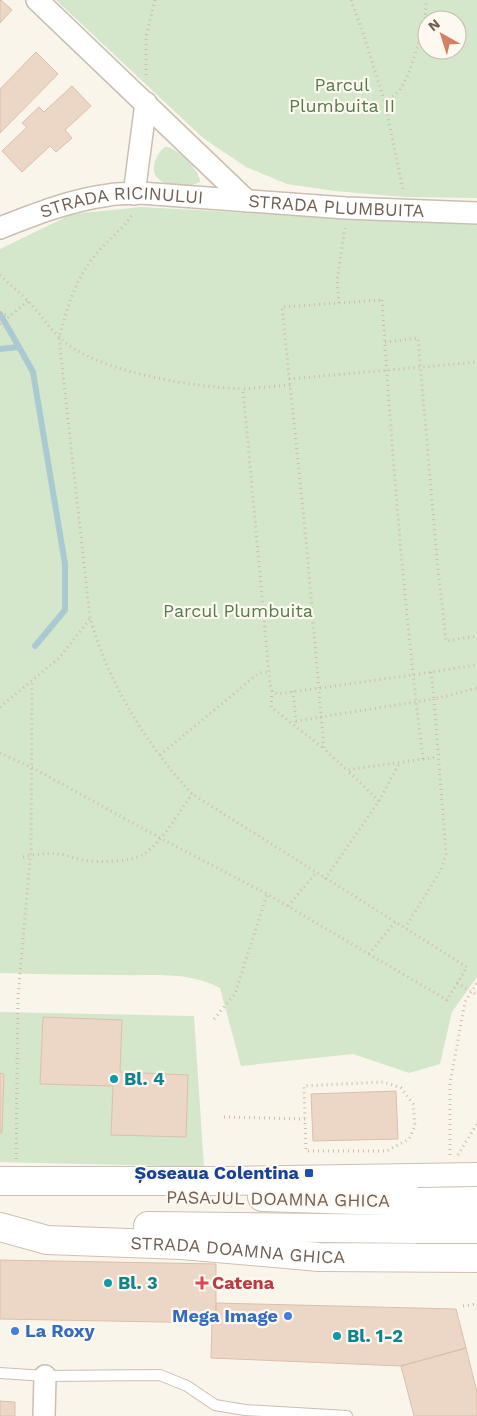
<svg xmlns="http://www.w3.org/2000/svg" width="477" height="1416" viewBox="0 0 477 1416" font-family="'Work Sans',sans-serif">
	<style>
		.green { fill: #d4e7ca; fill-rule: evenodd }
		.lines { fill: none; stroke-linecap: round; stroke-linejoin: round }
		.stream { stroke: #a9cad3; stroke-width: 6 }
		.building { fill: #ecd7c6; stroke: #ddbfa8 }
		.lane-casing { stroke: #cbbeb2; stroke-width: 12 }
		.street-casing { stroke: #cbbeb2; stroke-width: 24 }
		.secondary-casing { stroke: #cebfb0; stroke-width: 30 }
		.path { stroke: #d2bba8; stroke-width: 3; stroke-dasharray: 1 4; stroke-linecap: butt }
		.lane { stroke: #fff; stroke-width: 10 }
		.street { stroke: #fff; stroke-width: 21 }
		.secondary { stroke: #fff; stroke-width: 28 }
		.secondary-bridge-casing { stroke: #cebfb0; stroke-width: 30; stroke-linecap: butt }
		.secondary-bridge { stroke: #fff; stroke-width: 28 }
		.culture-dot { fill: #0f9aa8; stroke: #fdf9f1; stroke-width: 2 }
		.transit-dot { fill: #1a4fb4; stroke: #fdf9f1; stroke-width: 2 }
		.health-dot { fill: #e0444e; stroke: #fdf9f1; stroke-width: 2 }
		.shop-dot { fill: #3f7fe0; stroke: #fdf9f1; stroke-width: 2 }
		.labels { text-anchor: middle; stroke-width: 4.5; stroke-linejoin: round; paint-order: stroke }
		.park-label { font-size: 18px; fill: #587c4d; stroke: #fdf9f1 }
		.street-label { font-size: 18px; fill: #725f51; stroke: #fdf9f1 }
		.culture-label { font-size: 18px; font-weight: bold; fill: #0d838f; stroke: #fdf9f1; text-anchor: start }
		.transit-label { font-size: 18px; font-weight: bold; fill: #164399; stroke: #fdf9f1; text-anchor: end }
		.health-label { font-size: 18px; font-weight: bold; fill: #be3a42; stroke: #fdf9f1; text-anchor: start }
		.shop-label { font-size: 18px; font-weight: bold; fill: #366cbe; stroke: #fdf9f1; text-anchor: end }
	</style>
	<rect width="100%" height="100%" fill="#faf5eb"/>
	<!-- green -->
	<path class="green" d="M 56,0 L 477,0 L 477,198 L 404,197 L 335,191 L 287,184 L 246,167 L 203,138 ZM 427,20 L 457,20 L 457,50 L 427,50 Z
		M 165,147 C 176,146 201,171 200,182 C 184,191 144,186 156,159 C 158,154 160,151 165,147 Z
		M 141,207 L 477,225 L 477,977 L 452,1012 L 440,1064 L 409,1073 L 353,1054 L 241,1066 L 220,988 C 188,971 154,976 119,975 C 79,975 40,974 0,973 L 0,249 L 72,214 Z
		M 0,1012 L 194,1016 L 204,1167 L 0,1162 Z"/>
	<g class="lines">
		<!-- stream -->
		<path class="stream" d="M 0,314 L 19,347
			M 0,349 L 19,347 L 33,372 L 65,564 L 65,610 L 35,646"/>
	</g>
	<!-- building -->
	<path class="building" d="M 1,0 L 12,10 L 0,23 L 0,1 Z
		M 36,52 L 58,74 L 0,133 L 0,89 Z
		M 72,86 L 91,106 L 65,130 L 72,138 L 56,152 L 50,146 L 22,172 L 2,151 L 27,127 L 22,123 L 39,107 L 44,112 Z
		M 43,1017 L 122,1020 L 120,1072 L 188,1075 L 186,1137 L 111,1135 L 113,1086 L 40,1084 Z
		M 0,1073 L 4,1074 L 2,1133 L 0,1133 Z
		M 396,1091 L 398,1139 L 313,1141 L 311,1094 Z
		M 0,1260 L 216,1264 L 216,1323 L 0,1319 Z
		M 216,1303 L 456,1309 L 466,1348 L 401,1366 L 211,1358 L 212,1323 L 216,1323 Z
		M 466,1348 L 477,1392 L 477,1416 L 414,1416 L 401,1366 Z
		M 0,1401 L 15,1402 L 15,1416 L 0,1416 Z"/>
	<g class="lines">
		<!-- lane casing -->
		<g class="lane-casing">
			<path id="lane" d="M 0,1373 L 45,1376 L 160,1375 L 187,1386 L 215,1405 L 245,1410 L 347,1416"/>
		</g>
		<!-- street casing -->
		<g class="street-casing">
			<g id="street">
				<path d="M 37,0 L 247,201"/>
				<path d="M 134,194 L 146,103"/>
				<path id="s1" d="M 0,228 C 35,214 71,200 109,195 C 119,193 130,194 140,193 L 346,208 L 477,213"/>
				<path d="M 44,1416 L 45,1376"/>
			</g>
		</g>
		<!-- secondary casing -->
		<g class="secondary-casing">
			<g id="secondary">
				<path d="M 0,1181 L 225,1181 L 477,1177"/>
				<path d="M 262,1197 L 418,1202"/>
				<path d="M 148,1226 L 416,1229"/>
				<path id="s2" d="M 0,1227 L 47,1240 L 182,1245 L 319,1257 L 477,1258"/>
			</g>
		</g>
		<!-- path -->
		<path class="path" d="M 351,0 L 362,30 L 385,103 L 403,190
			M 146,75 L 146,37 L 155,0
			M 385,103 L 400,90 L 409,73 L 425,24 L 426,0
			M 0,275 C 9,284 19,292 28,301 C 43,317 54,336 73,348 C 113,374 195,387 242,389
			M 382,300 C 392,454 404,607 423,759 L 347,770 L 324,749 L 306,539 L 282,307 Z
			M 339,303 L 337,281 L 345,228
			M 0,313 L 10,316
			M 0,324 L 28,301
			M 385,342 L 418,338 L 437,560 L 446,641 L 477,636
			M 289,379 L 477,362
			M 290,385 L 243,389 L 270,685 L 272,691 L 277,694 L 413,675 L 477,665
			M 431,672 L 434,699 L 477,688
			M 272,691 L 271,707 L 323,748
			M 293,691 L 296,721 L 434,699 L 446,854 L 441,870 L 405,928
			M 0,707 L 59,658 L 90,619
			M 0,753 L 33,768 L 160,838 L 267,894 L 447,1000 L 467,967 L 192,794 C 146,744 109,684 90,618 L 59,338 C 67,308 76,277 97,253 C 109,239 123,229 133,213
			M 160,755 L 259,673 L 269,672
			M 423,759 L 438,757
			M 379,801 L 400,762
			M 23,857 C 37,854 51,852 65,855 C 71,857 77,859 83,860 C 99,863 131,862 144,854 C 161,843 180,811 192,794
			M 325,879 L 379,801 L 347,770
			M 288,906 L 316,873
			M 369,954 L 395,922
			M 457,983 L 477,995
			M 214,1019 L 235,994 L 267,894
			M 224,1117 L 305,1119 L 306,1151 L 387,1151 L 409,1139 L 415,1126 L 413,1104 L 401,1088 L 384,1082 L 304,1086 L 305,1119
			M 450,1155 L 450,1083 L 465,1002 L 477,983
			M 458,1155 L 477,1124
			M 16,1159 L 18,996 L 31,849 L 32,680
			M 463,1306 L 477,1304"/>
		<!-- lane -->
		<use href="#lane" class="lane"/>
		<!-- street -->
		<use href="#street" class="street"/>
		<!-- secondary -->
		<use href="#secondary" class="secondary"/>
		<!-- secondary-bridge casing -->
		<g class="secondary-bridge-casing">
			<path id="secondary-bridge" d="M 418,1202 L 477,1201
				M 416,1229 L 477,1229"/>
		</g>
		<!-- secondary-bridge -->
		<use href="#secondary-bridge" class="secondary-bridge"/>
	</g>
	<!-- markers -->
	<g class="culture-dot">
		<circle cx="114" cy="1079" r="5"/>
		<circle cx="108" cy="1283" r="5"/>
		<circle cx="337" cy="1336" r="5"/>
	</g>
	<rect class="transit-dot" x="304" y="1168" width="10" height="10" rx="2.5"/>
	<path class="health-dot" d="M199.5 1275.5h5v5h5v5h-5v5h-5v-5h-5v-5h5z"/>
	<g class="shop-dot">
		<circle cx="288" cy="1316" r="5"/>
		<circle cx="15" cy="1331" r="5"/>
	</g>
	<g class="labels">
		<!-- park labels -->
		<g class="park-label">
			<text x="342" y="91">Parcul<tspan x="342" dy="21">Plumbuita II</tspan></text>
			<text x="238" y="617">Parcul Plumbuita</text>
		</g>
		<!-- street labels -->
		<g class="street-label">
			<text dy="6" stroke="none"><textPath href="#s1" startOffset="342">STRADA PLUMBUITA</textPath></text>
			<text dy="6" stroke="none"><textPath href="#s1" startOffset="126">STRADA RICINULUI</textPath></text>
			<text transform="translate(278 1199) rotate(1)" y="6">PASAJUL DOAMNA GHICA</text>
			<text dy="6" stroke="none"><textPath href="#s2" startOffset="240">STRADA DOAMNA GHICA</textPath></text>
		</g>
		<!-- culture labels -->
		<g class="culture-label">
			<text x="124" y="1085">Bl. 4</text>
			<text x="118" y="1289">Bl. 3</text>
			<text x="347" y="1342">Bl. 1-2</text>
		</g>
		<!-- transit labels -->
		<g class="transit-label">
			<text x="299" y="1179">Șoseaua Colentina</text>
		</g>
		<!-- health labels -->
		<g class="health-label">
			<text x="212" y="1289">Catena</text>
		</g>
		<!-- shop labels -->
		<g class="shop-label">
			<text x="278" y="1322">Mega Image</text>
			<text x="25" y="1337" text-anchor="start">La Roxy</text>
		</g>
	</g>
	<!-- north arrow -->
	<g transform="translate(442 35) rotate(321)"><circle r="24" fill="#fdf9f1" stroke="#c5bbb1"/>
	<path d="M0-4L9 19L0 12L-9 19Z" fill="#d5805f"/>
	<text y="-8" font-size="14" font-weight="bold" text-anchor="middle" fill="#725f51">N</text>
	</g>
</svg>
